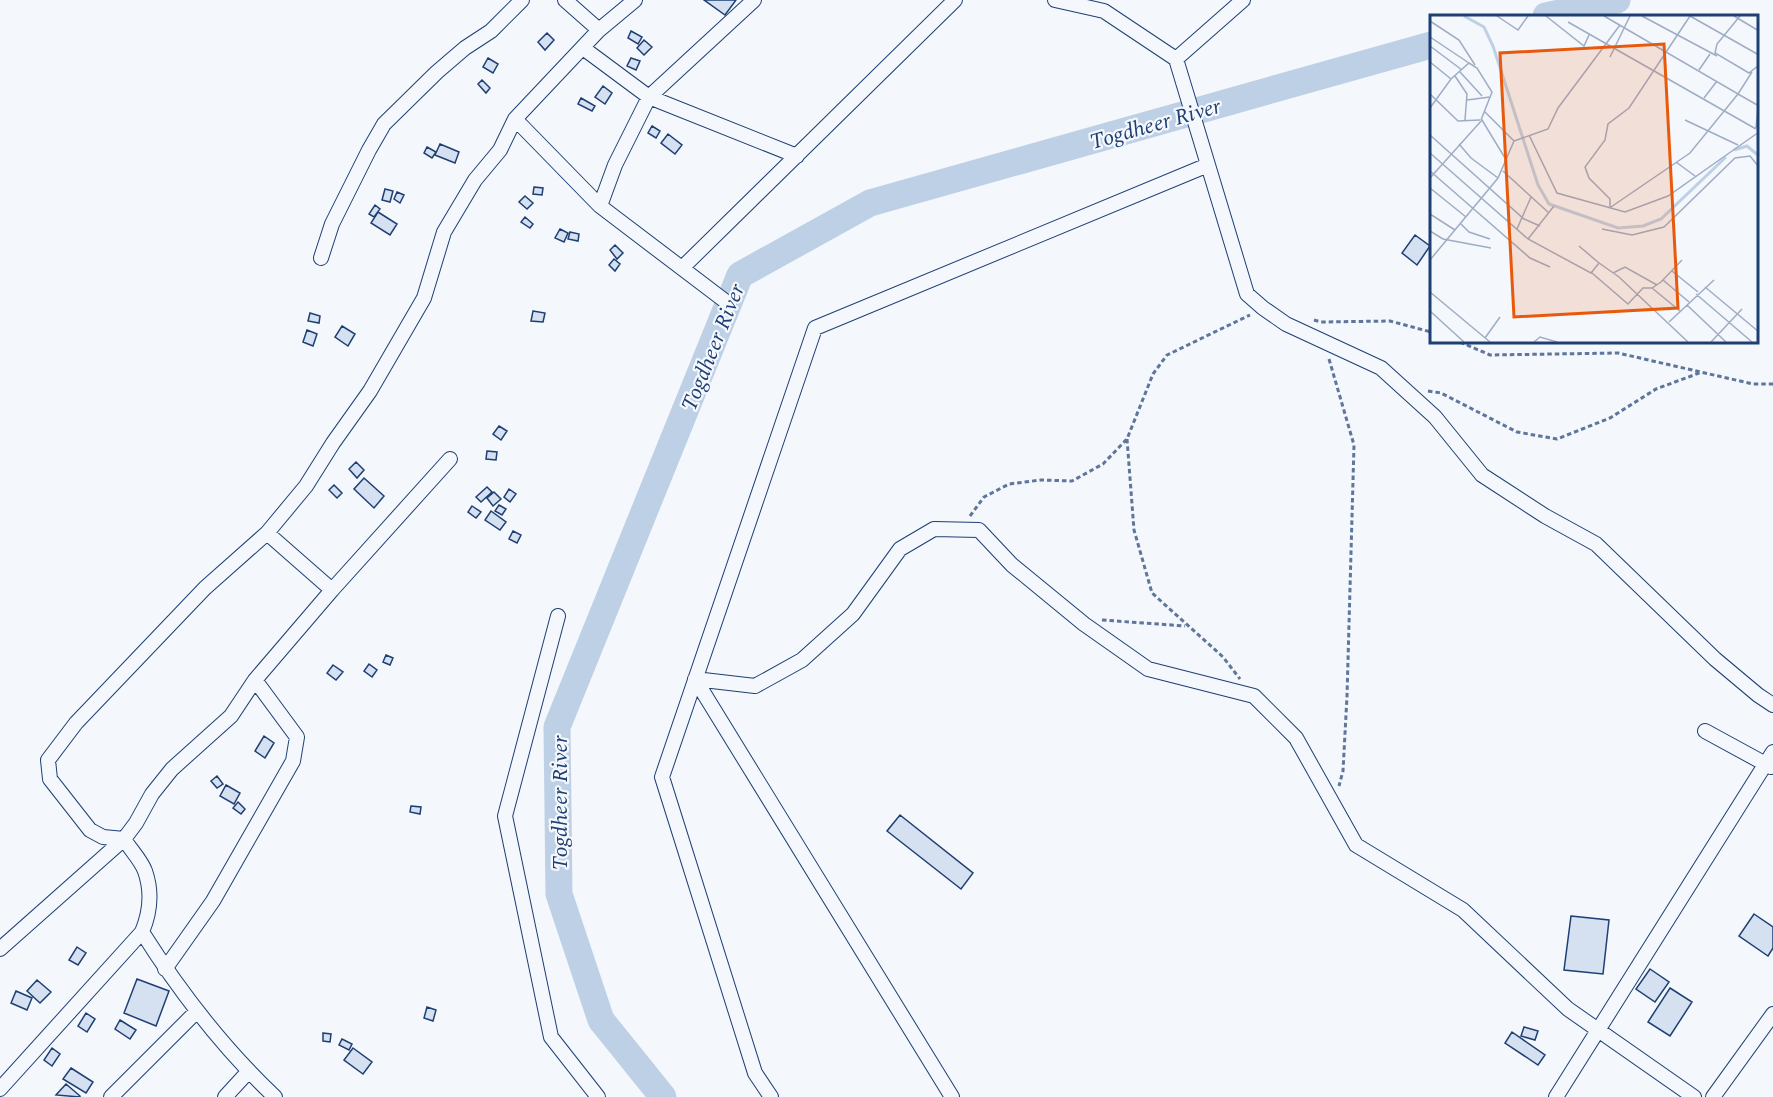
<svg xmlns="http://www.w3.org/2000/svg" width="1773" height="1097" viewBox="0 0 1773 1097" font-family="Spectral,serif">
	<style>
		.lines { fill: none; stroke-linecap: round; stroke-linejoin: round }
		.river { stroke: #bed0e5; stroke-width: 27 }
		.building { fill: #d5e0f0; stroke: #1d3f73; stroke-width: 1.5 }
		.minor-casing { stroke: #1d3f73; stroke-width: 16 }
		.path { stroke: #5e769c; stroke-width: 3; stroke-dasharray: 4.5 3; stroke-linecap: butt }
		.minor { stroke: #f4f7fb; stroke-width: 14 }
		.labels { text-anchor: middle; stroke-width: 4.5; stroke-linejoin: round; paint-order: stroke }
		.water-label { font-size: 22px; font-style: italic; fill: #1d3f73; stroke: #f4f7fb }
		.inset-river { fill: none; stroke: #bed0e5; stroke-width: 3 }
		.inset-road { fill: none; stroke: #9eadc5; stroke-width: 1.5 }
		.view { fill: #e8590c; fill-opacity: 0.15; stroke: #e8590c; stroke-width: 3 }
		.inset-edge { fill: none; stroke: #1d3f73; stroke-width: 3 }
	</style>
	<rect width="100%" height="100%" fill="#f4f7fb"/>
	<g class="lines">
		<!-- river -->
		<path class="river" d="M 1546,16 L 1617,0
			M 663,1097 L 601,1020 L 559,894 L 557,727 L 740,275 L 870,203 L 1431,45"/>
	</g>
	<!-- building -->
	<path class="building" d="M 704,0 L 736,0 L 725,15 Z
		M 631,31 L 642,37 L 638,44 L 628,38 Z
		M 547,33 L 554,40 L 545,50 L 538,42 Z
		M 644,40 L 652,47 L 644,55 L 637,48 Z
		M 488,58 L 498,64 L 493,73 L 483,67 Z
		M 631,58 L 640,61 L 636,70 L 627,66 Z
		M 482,80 L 490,88 L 486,93 L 478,84 Z
		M 603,86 L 612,93 L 605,104 L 595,97 Z
		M 581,98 L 595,106 L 592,111 L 578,104 Z
		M 652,126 L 660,131 L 656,138 L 648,133 Z
		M 668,134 L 682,145 L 675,154 L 661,143 Z
		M 440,144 L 459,152 L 455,163 L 435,155 Z
		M 427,147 L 436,152 L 432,158 L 424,153 Z
		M 534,187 L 543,188 L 542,195 L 533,194 Z
		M 385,189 L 393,191 L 390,202 L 382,200 Z
		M 397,192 L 404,195 L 400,203 L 394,199 Z
		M 525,196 L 533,203 L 527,209 L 519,202 Z
		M 375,205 L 380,209 L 374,217 L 369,214 Z
		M 378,212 L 397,224 L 390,235 L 371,223 Z
		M 525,217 L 533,224 L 530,228 L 521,222 Z
		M 560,229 L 568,233 L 564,242 L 555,238 Z
		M 570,232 L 579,234 L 578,241 L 568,239 Z
		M 1415,235 L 1430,246 L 1417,265 L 1402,253 Z
		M 615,245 L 623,253 L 617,259 L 610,250 Z
		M 614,259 L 620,264 L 615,271 L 609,265 Z
		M 533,311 L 545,313 L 543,322 L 531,321 Z
		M 310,313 L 320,316 L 319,323 L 308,321 Z
		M 342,326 L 355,334 L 348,346 L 335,337 Z
		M 307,330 L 317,334 L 313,346 L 303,342 Z
		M 499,426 L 507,431 L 501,440 L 493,434 Z
		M 487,451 L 497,452 L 496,460 L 486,459 Z
		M 356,462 L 364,470 L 357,478 L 349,469 Z
		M 364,478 L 384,496 L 374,508 L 354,489 Z
		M 334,485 L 342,493 L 337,498 L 329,490 Z
		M 487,487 L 492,492 L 481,502 L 476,497 Z
		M 509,489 L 516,494 L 510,502 L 504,497 Z
		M 494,492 L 501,499 L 493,506 L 487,498 Z
		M 499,505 L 506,509 L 502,515 L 495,511 Z
		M 472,506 L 481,512 L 476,518 L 468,512 Z
		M 491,511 L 506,522 L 500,530 L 485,520 Z
		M 513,531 L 521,535 L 517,543 L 509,539 Z
		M 386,655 L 393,658 L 390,665 L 383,662 Z
		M 369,664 L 377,670 L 372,677 L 364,671 Z
		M 333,665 L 343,672 L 336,680 L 327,673 Z
		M 264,736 L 274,743 L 265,758 L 255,751 Z
		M 217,776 L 223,784 L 217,788 L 211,781 Z
		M 226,785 L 240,793 L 234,804 L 220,796 Z
		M 238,802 L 245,809 L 241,814 L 233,808 Z
		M 411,806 L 421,807 L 420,814 L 410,812 Z
		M 900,815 L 973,873 L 961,889 L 887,831 Z
		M 1754,914 L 1773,927 L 1773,948 L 1768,956 L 1739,936 Z
		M 1571,916 L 1609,920 L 1603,974 L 1564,970 Z
		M 77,947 L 86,953 L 78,965 L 69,960 Z
		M 1650,969 L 1669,982 L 1655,1002 L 1636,989 Z
		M 137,979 L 169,991 L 156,1026 L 124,1013 Z
		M 37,980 L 51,992 L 40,1003 L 27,991 Z
		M 1670,988 L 1692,1002 L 1670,1036 L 1648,1022 Z
		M 16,991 L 32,998 L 27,1010 L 11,1003 Z
		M 427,1007 L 436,1010 L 433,1021 L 424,1018 Z
		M 86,1013 L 95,1019 L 87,1032 L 78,1026 Z
		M 120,1020 L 136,1030 L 130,1039 L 115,1029 Z
		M 1524,1027 L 1538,1031 L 1535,1040 L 1521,1036 Z
		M 1512,1032 L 1545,1055 L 1538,1065 L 1505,1043 Z
		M 323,1033 L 331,1034 L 330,1042 L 323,1041 Z
		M 342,1039 L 352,1044 L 349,1050 L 339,1045 Z
		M 52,1048 L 60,1054 L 52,1066 L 44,1060 Z
		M 353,1048 L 372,1062 L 363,1074 L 344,1060 Z
		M 71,1068 L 93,1082 L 86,1093 L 63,1079 Z
		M 66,1084 L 80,1096 L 80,1097 L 56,1095 Z"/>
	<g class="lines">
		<!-- minor casing -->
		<g class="minor-casing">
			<path id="minor" d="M 565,0 L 599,30
				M 1055,0 L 1104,11 L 1176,59
				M 583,48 L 649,97 L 797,156
				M 1176,59 L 1247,294 L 1263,308 L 1286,324 L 1381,368 L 1435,417 L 1482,475 L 1545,516 L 1596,544 L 1715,659 L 1758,695 L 1773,705
				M 1176,59 L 1243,0
				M 515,119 L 600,206 L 729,304
				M 600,206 L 615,165 L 649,97 L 754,0
				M 321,258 L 332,224 L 369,150 L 384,124 L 437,72 L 465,48 L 491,31 L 522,0
				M 682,268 L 955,0
				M 267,533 L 205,588 L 76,723 L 48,760 L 50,779 L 90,830 L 103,837 L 124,839 C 130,849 141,860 145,871 C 152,891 150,913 142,932 C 180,992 223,1048 275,1097
				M 332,590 L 450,459
				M 558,616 L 505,816 L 551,1037 L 598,1097
				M 695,679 L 755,686 L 802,660 L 853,614 L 900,549 L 934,529 L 979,530 L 1012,565 L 1084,624 L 1148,669 L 1254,696 L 1296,738 L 1356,845 L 1463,910 L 1568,1009 L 1694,1097
				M 695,679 L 952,1097
				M 1705,731 L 1771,767
				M 0,949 L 124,839 L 136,823 L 152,794 L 172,769 L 231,716 L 255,680 L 332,590 L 267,533 L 306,486 L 333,443 L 370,391 L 424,298 L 444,232 L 475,180 L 500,150 L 515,119 L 599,30 L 635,0
				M 165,969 L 213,901 L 293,761 L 297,737 L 255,680
				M 0,1089 L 142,932
				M 111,1097 L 196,1012
				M 225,1097 L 248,1072
				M 771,1097 L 755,1073 L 662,777 L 815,328 L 1208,165
				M 1556,1097 L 1773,752
				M 1713,1097 L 1773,1014"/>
		</g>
		<!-- path -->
		<path class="path" d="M 1314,320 L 1321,322 L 1390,321 L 1431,332
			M 1460,342 L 1490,355 L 1618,353 L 1753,384 L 1773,384
			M 1329,359 L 1354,445 L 1347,696 L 1343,771 L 1339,786
			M 1428,391 L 1441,393 L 1517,432 L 1557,439 L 1610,418 L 1656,389 L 1702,372
			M 1127,439 L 1134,530 L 1152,593 L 1223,657 L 1240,679
			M 970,516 L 984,497 L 1009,484 L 1041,480 L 1072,481 L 1103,464 L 1127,439 L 1153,374 L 1167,355 L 1250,315
			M 1102,620 L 1185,626"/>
		<!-- minor -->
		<use href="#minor" class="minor"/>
	</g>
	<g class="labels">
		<!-- water labels -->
		<g class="water-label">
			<text transform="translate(1155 123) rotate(-16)" y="8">Togdheer River</text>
			<text transform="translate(712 347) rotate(-68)" y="8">Togdheer River</text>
			<text transform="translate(559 803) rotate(-90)" y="8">Togdheer River</text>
		</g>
	</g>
	<!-- overview -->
	<g transform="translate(1430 15)">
		<rect width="328" height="328" fill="#f4f7fb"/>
		<path class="inset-river" d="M 34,1 L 54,12 L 63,31 L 108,170 L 119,189 L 188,213 L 213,211 L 231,204 L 296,142M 304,135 L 317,131 L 329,141"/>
		<path class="inset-road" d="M 67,1 L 88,15 L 98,1M 116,1 L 154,31 L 159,20M 174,1 L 308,79 L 322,57M 212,1 L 287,41M 260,1 L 329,40M 304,1 L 329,16M 310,1 L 287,29 L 285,38 L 319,58 L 329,50M 0,6 L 29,25 L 45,50M 138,7 L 326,114M 0,22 L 39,48M 0,31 L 32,55M 180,42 L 200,1M 0,47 L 21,64M 269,55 L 280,39M 30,57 L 52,81M 25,61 L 37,79 L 35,105M 0,79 L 28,106 L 50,105M 274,83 L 287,66M 37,85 L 60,82M 0,93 L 21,64 L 39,48 L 47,53 L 62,77 L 51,105M 54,96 L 84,126M 255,105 L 308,130M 326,113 L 328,91M 0,120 L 94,204 L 110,211M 99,120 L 127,178 L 195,197 L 238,181 L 329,117M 84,126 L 118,114 L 128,93 L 190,10M 29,129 L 41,143 L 68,163M 0,138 L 98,224 L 161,258 L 169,248 L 189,262 L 258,327M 246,147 L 265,161M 0,156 L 100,243 L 120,252M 73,156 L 119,198M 0,163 L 52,105 L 75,143M 0,173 L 36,202M 180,192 L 180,184 L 159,163 L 155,152 L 175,125 L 178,109 L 199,93 L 260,1M 181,192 L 260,138 L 308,79 L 329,91M 0,199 L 25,215M 31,209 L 39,217 L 60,224M 87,214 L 101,182M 172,214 L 202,220 L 234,212 L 305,143 L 320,141 L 329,152M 0,216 L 13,224 L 61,233M 98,224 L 124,191M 149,231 L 169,248M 0,245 L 68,163 L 84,126M 242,256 L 268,277M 162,258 L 198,289 L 213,273 L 222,273 L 231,267 L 252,245M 183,258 L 195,252 L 227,270M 233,265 L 259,287M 275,272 L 329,317M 222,273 L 250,296M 0,277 L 60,327M 266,279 L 322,327M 257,290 L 296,327M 0,296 L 34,327M 239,307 L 284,265M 55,323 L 70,302M 104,327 L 110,322 L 127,327M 281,327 L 312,294"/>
		<path class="view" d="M 234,29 L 248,293 L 84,302 L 70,38 Z"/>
		<rect width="328" height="328" class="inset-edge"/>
	</g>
</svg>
